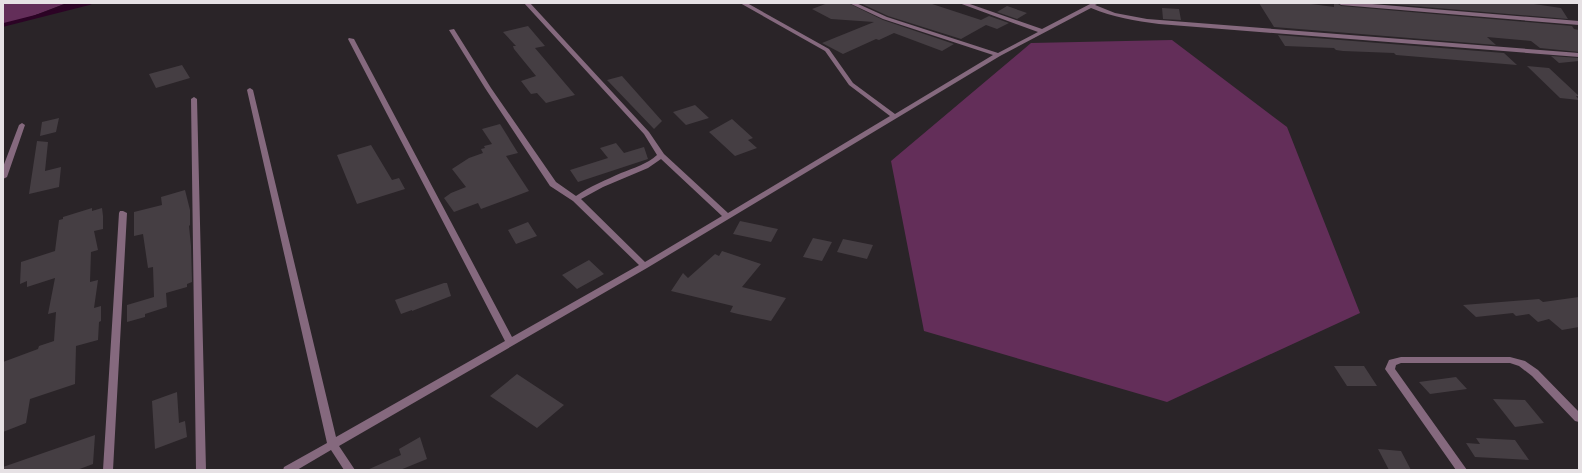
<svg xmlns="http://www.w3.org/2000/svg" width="1582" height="473" viewBox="0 0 1582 473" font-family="'Exo 2',sans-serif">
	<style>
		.green { fill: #632e59 }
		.water { fill: #2c0325 }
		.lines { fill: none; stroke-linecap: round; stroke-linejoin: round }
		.stream { stroke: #2c0325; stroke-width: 3.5 }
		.building { fill: #453e43 }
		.minor { fill: #85697e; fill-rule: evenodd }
	</style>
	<rect width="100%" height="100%" fill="#2a2428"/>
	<!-- green -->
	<path class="green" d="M 3,3 L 67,3 L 33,16 L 3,25 Z
		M 1172,40 L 1287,127 L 1360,313 L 1167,402 L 924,331 L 891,161 L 1031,43 Z"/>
	<!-- water -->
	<path class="water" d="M 67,3 L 89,3 L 33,16 Z"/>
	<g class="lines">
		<!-- stream -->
		<path class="stream" d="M 3,25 L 90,3"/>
	</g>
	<!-- building -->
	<path class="building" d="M 828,3 L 848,3 L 883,20 L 954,44 L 942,51 L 894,33 L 879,40 L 876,39 L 843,54 L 822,43 L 874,22 L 831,19 L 812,9 Z
		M 860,3 L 929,3 L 981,20 L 989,16 L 1009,23 L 997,29 L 986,25 L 961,39 L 888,16 Z
		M 1259,3 L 1304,3 L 1334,7 L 1334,3 L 1337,3 L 1341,6 L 1572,26 L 1574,29 L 1579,30 L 1579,52 L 1540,48 L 1531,41 L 1487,37 L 1496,45 L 1274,27 Z
		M 1378,3 L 1527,3 L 1561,8 L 1568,19 Z
		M 1007,6 L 1027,13 L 1017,19 L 997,12 Z
		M 1162,8 L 1179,9 L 1181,20 L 1163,19 Z
		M 528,26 L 545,46 L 535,48 L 575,95 L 546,103 L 537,93 L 531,94 L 521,81 L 536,76 L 514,49 L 513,46 L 516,46 L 503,32 Z
		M 1278,35 L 1504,53 L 1517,65 L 1396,55 L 1394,53 L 1343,51 L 1336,50 L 1334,48 L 1285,46 Z
		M 1551,56 L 1579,58 L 1579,61 L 1559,63 Z
		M 182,65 L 190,78 L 156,88 L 149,74 Z
		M 1527,66 L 1549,68 L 1579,96 L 1576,96 L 1579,100 L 1560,98 Z
		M 622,76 L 662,121 L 654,129 L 607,80 Z
		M 695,105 L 709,118 L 686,125 L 673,112 Z
		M 59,118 L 56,132 L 40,136 L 42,122 Z
		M 732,119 L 753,138 L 748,140 L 757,148 L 735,156 L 709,132 Z
		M 500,124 L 518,153 L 506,156 L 529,191 L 481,209 L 478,203 L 454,212 L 444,198 L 451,193 L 466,187 L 452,169 L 469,158 L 483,153 L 481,149 L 485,148 L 484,146 L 492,144 L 482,129 Z
		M 37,141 L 48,142 L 45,171 L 61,167 L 59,187 L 29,194 Z
		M 616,143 L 624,153 L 644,147 L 648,159 L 578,182 L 570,170 L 608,158 L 600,148 Z
		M 371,145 L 392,180 L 399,178 L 405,189 L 357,204 L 337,155 Z
		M 185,190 L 190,210 L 190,225 L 189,226 L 191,246 L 192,282 L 187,284 L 187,287 L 166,293 L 167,307 L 145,314 L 145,317 L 127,322 L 127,305 L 154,297 L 153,267 L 148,268 L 143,234 L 134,236 L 134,212 L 162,205 L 161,197 Z
		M 92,208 L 92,211 L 102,208 L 103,216 L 103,229 L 94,231 L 98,250 L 91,252 L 90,282 L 98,280 L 94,308 L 101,306 L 101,321 L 99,322 L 98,340 L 76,346 L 75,384 L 30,399 L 26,423 L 3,432 L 3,362 L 38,349 L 39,346 L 54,341 L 56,312 L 48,314 L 55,278 L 27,287 L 27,281 L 20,284 L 21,262 L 55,251 L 59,220 L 63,219 L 63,217 Z
		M 740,221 L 778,229 L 771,242 L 733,234 Z
		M 528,222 L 537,236 L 516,244 L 508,230 Z
		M 813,238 L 832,242 L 822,261 L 803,257 Z
		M 843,239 L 873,245 L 867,259 L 837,252 Z
		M 722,251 L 761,264 L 742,287 L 786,298 L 771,321 L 738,314 L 730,312 L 733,306 L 671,291 L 683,273 L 688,278 L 715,254 L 719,256 Z
		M 589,260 L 604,274 L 577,289 L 562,275 Z
		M 444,283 L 447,283 L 451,296 L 412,311 L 412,310 L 401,314 L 395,300 Z
		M 1579,297 L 1579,327 L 1562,330 L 1549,319 L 1538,322 L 1529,314 L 1516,316 L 1513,313 L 1476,317 L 1463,305 L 1539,299 L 1543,302 Z
		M 1334,366 L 1364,366 L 1377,386 L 1347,386 Z
		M 517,374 L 564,405 L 537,428 L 490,396 Z
		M 1456,377 L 1467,389 L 1430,394 L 1419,382 Z
		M 177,392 L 179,423 L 185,421 L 187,437 L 155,449 L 152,401 Z
		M 1493,399 L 1525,400 L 1544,423 L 1515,427 Z
		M 95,435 L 93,464 L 77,470 L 3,470 L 3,467 Z
		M 420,437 L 427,459 L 400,470 L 367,470 L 401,455 L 399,449 Z
		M 1476,438 L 1515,440 L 1529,460 L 1475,457 L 1466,443 L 1480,444 Z
		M 1378,449 L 1401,451 L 1411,470 L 1389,470 Z"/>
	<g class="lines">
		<!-- minor -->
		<path class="minor" d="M 524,3 L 530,3 L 649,132 L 664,154 L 728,213 L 890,116 L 849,85 L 825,51 L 740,3 L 747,3 L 829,49 L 853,83 L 895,114 L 993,55 L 883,19 L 849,3 L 856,3 L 887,17 L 998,53 L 1038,32 L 959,3 L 967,3 L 1042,29 L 1092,3 L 1099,3 L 1095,5 L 1115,13 L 1147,19 L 1579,53 L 1579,57 L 1159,24 C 1135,21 1113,17 1091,8 L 1000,56 L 647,268 L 339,446 L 355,470 L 344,470 L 331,450 L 297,470 L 283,470 L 284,467 L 327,443 L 247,90 L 248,89 L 250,88 L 253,90 L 336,437 L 505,341 L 348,39 L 349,38 L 354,39 L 512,337 L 639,265 L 573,201 L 550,186 L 485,88 L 449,30 L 454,29 L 491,88 L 556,182 L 576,196 C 590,186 606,180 621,173 C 634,168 647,164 657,155 L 644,134 ZM 661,159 L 722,216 L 645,262 L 581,199 L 603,187 L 648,168 Z
			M 1338,3 L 1360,3 L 1579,21 L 1579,25 L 1341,5 Z
			M 194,97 L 197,99 L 206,470 L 196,470 L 191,99 Z
			M 22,123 L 25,125 L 7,177 L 3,179 L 3,167 L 19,125 Z
			M 120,211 L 123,211 L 127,213 L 113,470 L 103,470 L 119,213 Z
			M 1401,357 L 1510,357 L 1525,361 L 1538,370 L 1579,412 L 1579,422 L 1575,421 L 1532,376 L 1519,366 L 1510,363 L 1401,363 L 1396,365 L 1395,369 L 1467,470 L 1456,470 L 1385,369 L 1389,360 Z"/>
	</g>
	<!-- border -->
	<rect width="1582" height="473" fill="none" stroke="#e6e1e4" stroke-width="8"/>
</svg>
